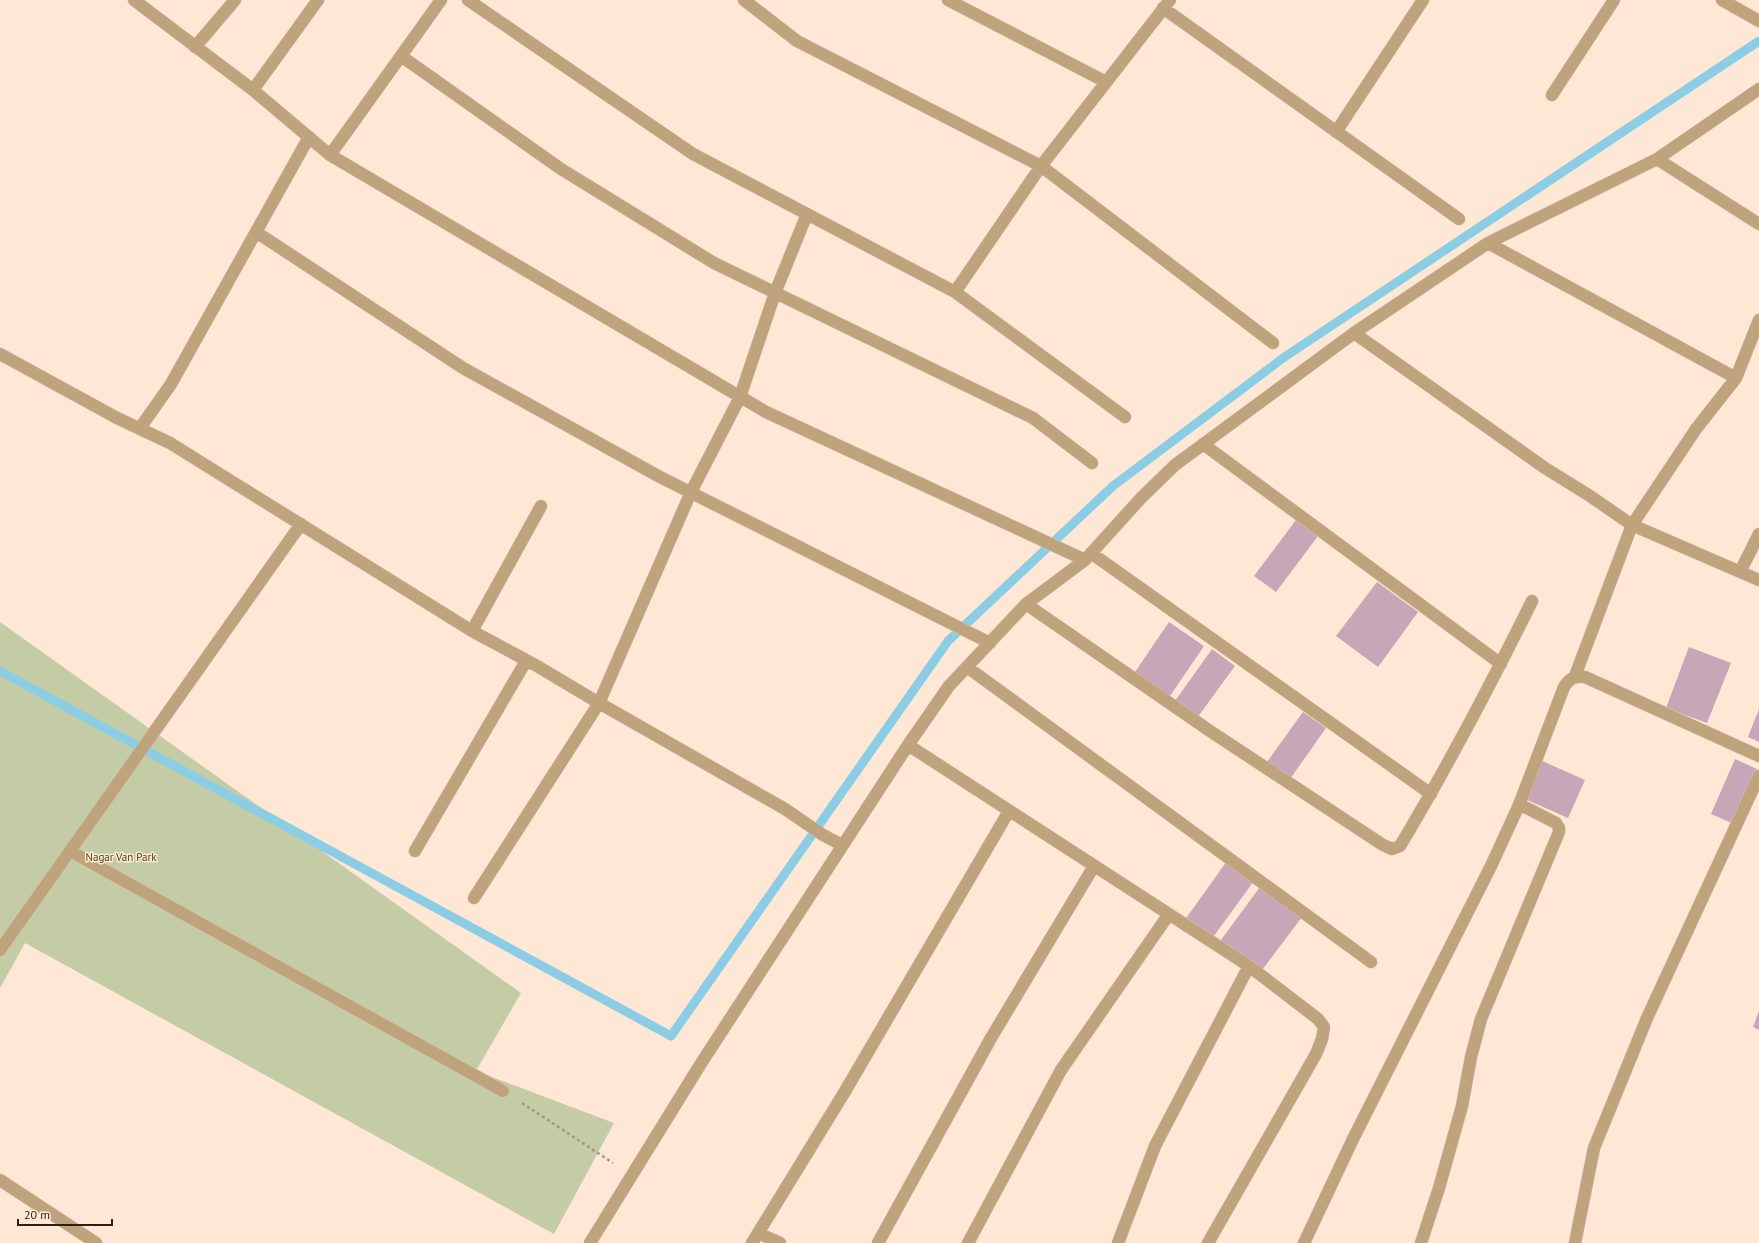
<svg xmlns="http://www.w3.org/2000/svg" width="1759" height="1243" viewBox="0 0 1759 1243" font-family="'PT Sans',sans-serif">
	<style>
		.park { fill: #c4cca5 }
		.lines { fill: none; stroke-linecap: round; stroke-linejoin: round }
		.stream { stroke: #8ccde6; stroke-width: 9 }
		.building { fill: #c6a6b7 }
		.minor-casing { stroke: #d8c3b3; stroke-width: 13 }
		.path { stroke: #a79587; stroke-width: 2.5; stroke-dasharray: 3 3; stroke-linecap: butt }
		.minor { stroke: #bfa37d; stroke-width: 12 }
		.labels { text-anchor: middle; stroke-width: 3; stroke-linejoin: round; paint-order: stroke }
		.park-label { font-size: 11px; fill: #454c0c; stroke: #fee7d5 }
	</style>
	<rect width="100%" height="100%" fill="#fee7d5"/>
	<!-- park -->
	<path class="park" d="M 0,622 L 521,993 L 476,1071 L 614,1123 L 554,1234 L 25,943 L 0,988 Z"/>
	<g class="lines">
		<!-- stream -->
		<path class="stream" d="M 0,671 L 671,1036 L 948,641 L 1113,486 L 1283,358 L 1759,41"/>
	</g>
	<!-- building -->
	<path class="building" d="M 1296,520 L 1318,536 L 1276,592 L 1254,576 Z
		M 1377,582 L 1418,612 L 1378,667 L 1336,636 Z
		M 1169,622 L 1204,646 L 1170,696 L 1135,672 Z
		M 1689,647 L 1731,663 L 1707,723 L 1666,708 Z
		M 1212,649 L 1235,666 L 1197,718 L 1175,701 Z
		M 1759,709 L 1759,742 L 1748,737 Z
		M 1303,712 L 1326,728 L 1290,779 L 1267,762 Z
		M 1735,759 L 1757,769 L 1734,824 L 1711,814 Z
		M 1540,760 L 1585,780 L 1568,818 L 1523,798 Z
		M 1227,861 L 1254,881 L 1211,940 L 1184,921 Z
		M 1260,887 L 1302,917 L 1259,974 L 1218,944 Z
		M 1759,1011 L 1759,1030 L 1753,1027 Z"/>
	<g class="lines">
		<!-- minor casing -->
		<g class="minor-casing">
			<path id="minor" d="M 134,0 L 253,90 L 330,155 L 441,0
				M 468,0 L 693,154 L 955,292 L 1125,417
				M 744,0 L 797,41 L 1041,166 L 1273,343
				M 948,0 L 1106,82
				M 1722,0 L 1759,21
				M 1163,8 L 1459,219
				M 195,47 L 235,0
				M 401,56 L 561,169 L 714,263 L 1033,418 L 1092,463
				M 253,90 L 318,0
				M 1552,95 L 1614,0
				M 1336,132 L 1423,0
				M 330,155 L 766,412 L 1085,560
				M 1657,159 L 1759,224
				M 256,232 L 463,368 L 660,477 L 990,643
				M 1488,243 L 1736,378
				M 955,292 L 1041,166 L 1170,0
				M 1354,333 L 1545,468 L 1590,496 L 1632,525 L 1759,580
				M 0,354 L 117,418 L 170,443 L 472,631 L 537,666 L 599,703 L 785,809 L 823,835 L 842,845
				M 140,428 L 171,384 L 309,137
				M 1203,444 L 1501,664
				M 1091,553 L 1431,794
				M 1740,572 L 1759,534
				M 1026,604 L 1210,731 L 1383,845 L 1392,849 L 1400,846 C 1448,766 1491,684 1532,601
				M 472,631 L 541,506
				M 967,667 L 1371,962
				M 1575,676 L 1632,525 L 1696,429 L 1736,378 L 1759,320
				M 908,745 L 1249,966 L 1318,1019 L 1324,1027 L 1322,1039 L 1316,1054 L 1208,1243
				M 70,851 L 503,1091
				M 415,851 L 526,661
				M 474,898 L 599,703 L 691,492 L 740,397 L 775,293 L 807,214
				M 0,950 L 301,524
				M 0,1180 L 96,1243
				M 758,1233 L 780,1243
				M 590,1243 L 700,1065 L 908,745 L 949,686 L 1026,604 L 1085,560 L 1141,498 L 1175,465 L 1354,333 L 1488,243 L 1657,159 L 1759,89
				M 752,1243 L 844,1093 L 1009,811
				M 878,1243 L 991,1038 L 1094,866
				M 968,1243 L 1061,1070 L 1169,914
				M 1118,1243 L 1155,1146 L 1249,966
				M 1304,1243 L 1353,1139 L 1491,866 L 1519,805 L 1564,687 C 1570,678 1574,676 1585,677 L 1759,756
				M 1421,1243 L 1439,1188 L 1462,1106 L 1471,1057 L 1481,1019 L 1559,832 L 1559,828 L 1556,823 L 1519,804
				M 1575,1243 L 1594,1148 L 1647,1018 L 1759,776"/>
		</g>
		<!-- path -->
		<path class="path" d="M 522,1103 L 613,1163"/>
		<!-- minor -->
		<use href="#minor" class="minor"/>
	</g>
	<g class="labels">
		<!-- park labels -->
		<g class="park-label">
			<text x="121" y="861">Nagar Van Park</text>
		</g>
	</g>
	<!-- scale -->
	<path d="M18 1219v6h94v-6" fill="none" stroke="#2a2018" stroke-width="2"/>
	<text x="24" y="1219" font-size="12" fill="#2a2018" stroke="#fee7d5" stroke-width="3" paint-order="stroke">20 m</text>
</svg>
